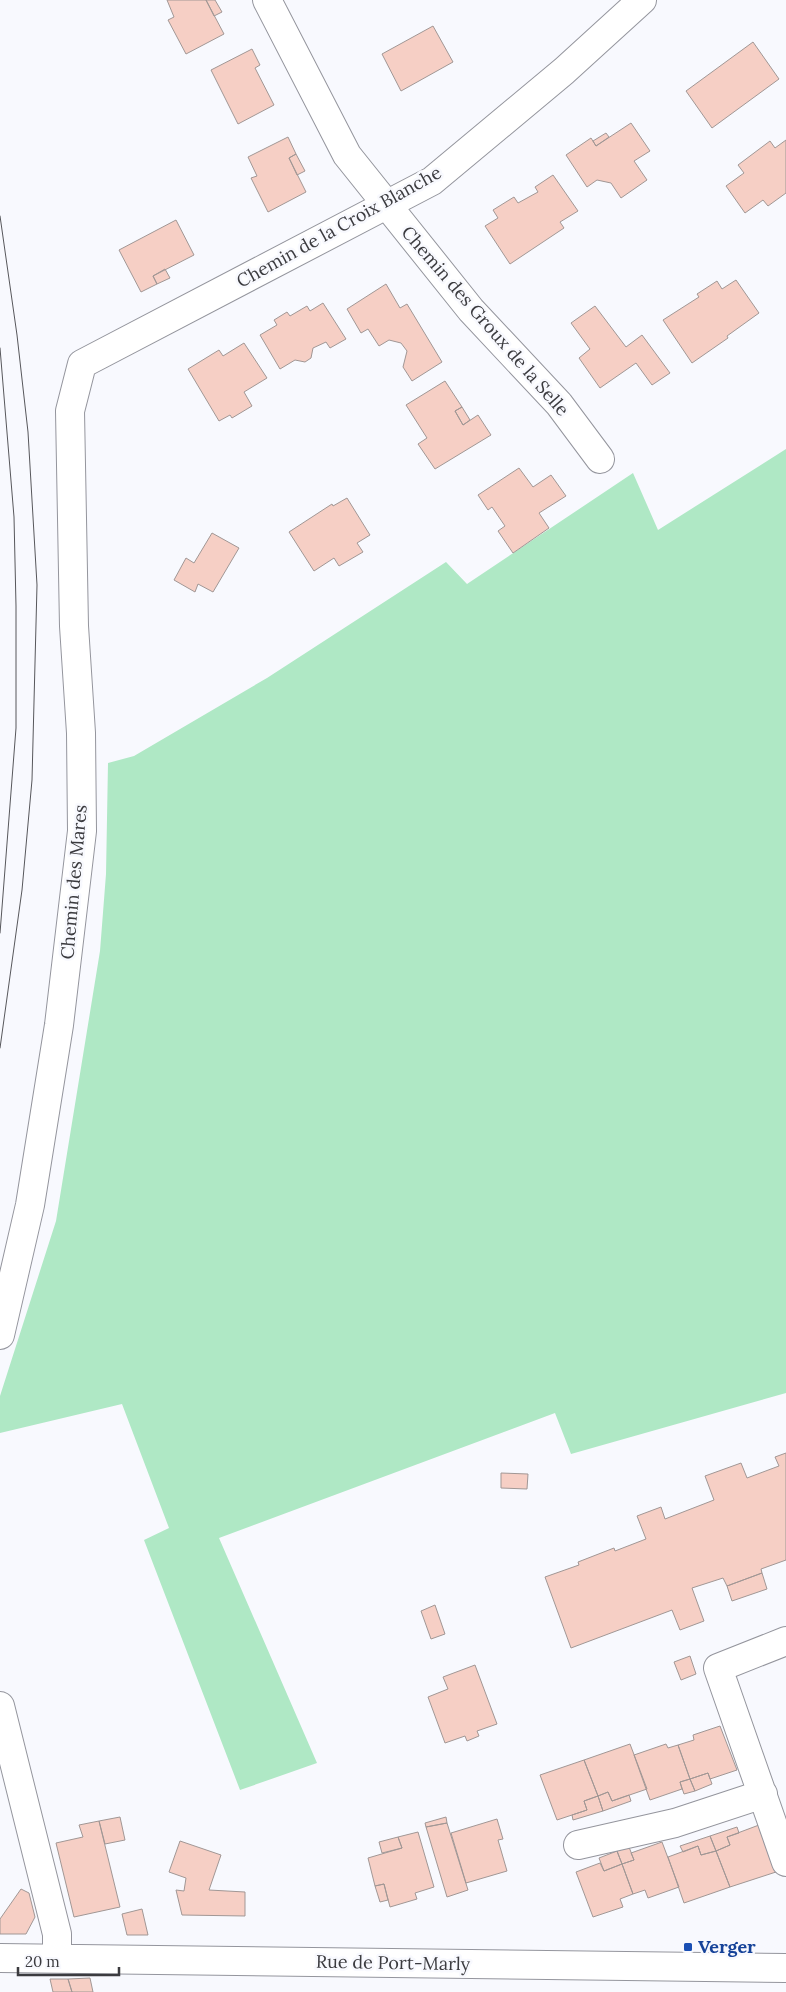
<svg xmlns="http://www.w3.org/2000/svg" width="786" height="1992" viewBox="0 0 786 1992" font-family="Lora,serif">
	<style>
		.green { fill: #afe8c5 }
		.building { fill: #f6cfc5; stroke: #a19795 }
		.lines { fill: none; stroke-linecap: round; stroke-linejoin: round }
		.minor-casing { stroke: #94959d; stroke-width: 30 }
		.minor { stroke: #fff; stroke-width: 28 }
		.tram { stroke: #57575b; stroke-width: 1 }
		.transit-dot { fill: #1a4fb4; stroke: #f8f9fe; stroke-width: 2 }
		.labels { text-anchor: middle; stroke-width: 5; stroke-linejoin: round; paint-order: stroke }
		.street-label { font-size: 18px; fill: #3b3b3f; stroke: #f8f9fe }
		.transit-label { font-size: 18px; font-weight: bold; fill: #164399; stroke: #f8f9fe; text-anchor: start }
	</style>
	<rect width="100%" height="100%" fill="#f8f9fe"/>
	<!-- green -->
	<path class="green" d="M 786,449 L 786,1393 L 571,1454 L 555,1413 L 219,1538 L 317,1763 L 240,1790 L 144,1540 L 169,1528 L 122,1404 L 0,1433 L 0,1396 L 56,1221 L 100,951 L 106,874 L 108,763 L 134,756 L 267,678 L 446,562 L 467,584 L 633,473 L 658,530 Z"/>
	<!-- building -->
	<path class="building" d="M 167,0 L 206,0 L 224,34 L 186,54 L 168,20 L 174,17 Z
		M 206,0 L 215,0 L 222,12 L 214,16 Z
		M 433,26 L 453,62 L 401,91 L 382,54 Z
		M 753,42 L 779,79 L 712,128 L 686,91 Z
		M 252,49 L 260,65 L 255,68 L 274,105 L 238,124 L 211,70 Z
		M 631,123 L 650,151 L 634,161 L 647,180 L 621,198 L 611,183 L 597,180 L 587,187 L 566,155 L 591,138 L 596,146 Z
		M 606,133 L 609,137 L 596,146 L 593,141 Z
		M 288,137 L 296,154 L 289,158 L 306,192 L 268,212 L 251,178 L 257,176 L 248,157 Z
		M 786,140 L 786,193 L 768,206 L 763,200 L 745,213 L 726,186 L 744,173 L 738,165 L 770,141 L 775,148 Z
		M 296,154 L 305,171 L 297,175 L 289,158 Z
		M 553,175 L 578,211 L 560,222 L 564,228 L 510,264 L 485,226 L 498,218 L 493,210 L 514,197 L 518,203 L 538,192 L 535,187 Z
		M 176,220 L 194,255 L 153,276 L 157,284 L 141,292 L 119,250 Z
		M 165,269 L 170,278 L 157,284 L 153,276 Z
		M 736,280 L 759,313 L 727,336 L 728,338 L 692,363 L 663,320 L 699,297 L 697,294 L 717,281 L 722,289 Z
		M 386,284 L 400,308 L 407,304 L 442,362 L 412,381 L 403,367 L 407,351 L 401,343 L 389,340 L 379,346 L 368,329 L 361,333 L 347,309 Z
		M 323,303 L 346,339 L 330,348 L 326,342 L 313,348 L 311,358 L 305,362 L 295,360 L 280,369 L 260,335 L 277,325 L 274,320 L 287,312 L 290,316 L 307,306 L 310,311 Z
		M 595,306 L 626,347 L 642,335 L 670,373 L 652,385 L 636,363 L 600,388 L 579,358 L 590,349 L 571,323 Z
		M 244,343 L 267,378 L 244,392 L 252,406 L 232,418 L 230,415 L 219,421 L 188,369 L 219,350 L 223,356 Z
		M 445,381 L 462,407 L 455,411 L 463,425 L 478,415 L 491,435 L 435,469 L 418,444 L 427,438 L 406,405 Z
		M 462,407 L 470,420 L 463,425 L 455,411 Z
		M 519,468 L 533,487 L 551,475 L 566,496 L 539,513 L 549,528 L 513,553 L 498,531 L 505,526 L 492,507 L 488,510 L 478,495 Z
		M 347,498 L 370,535 L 357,543 L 363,552 L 339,566 L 334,558 L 314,571 L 289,532 L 332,504 L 333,506 Z
		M 212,533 L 239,548 L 213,592 L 198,584 L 195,592 L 174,580 L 186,558 L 194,563 Z
		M 786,1453 L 786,1560 L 761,1569 L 762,1573 L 727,1586 L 723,1578 L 692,1588 L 704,1621 L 680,1630 L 672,1610 L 571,1648 L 545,1577 L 579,1565 L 578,1562 L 614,1548 L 615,1551 L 646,1539 L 637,1516 L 661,1507 L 665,1519 L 714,1500 L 705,1476 L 741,1463 L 747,1478 L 779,1466 L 775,1457 Z
		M 501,1473 L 528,1474 L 527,1489 L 501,1488 Z
		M 762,1573 L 767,1589 L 732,1601 L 727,1586 Z
		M 435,1605 L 445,1634 L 431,1639 L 421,1611 Z
		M 690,1656 L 696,1674 L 681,1680 L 674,1662 Z
		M 475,1665 L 497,1724 L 477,1731 L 479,1736 L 467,1741 L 465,1736 L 445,1743 L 428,1697 L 448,1689 L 443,1677 Z
		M 720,1726 L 737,1770 L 710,1779 L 708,1773 L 690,1779 L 678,1745 L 694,1740 L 693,1735 Z
		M 630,1744 L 647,1789 L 612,1801 L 608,1792 L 598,1796 L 584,1760 Z
		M 666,1744 L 668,1748 L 678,1745 L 690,1779 L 680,1782 L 682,1789 L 650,1800 L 634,1755 Z
		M 584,1760 L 598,1796 L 584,1801 L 587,1810 L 557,1820 L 540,1775 Z
		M 708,1773 L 712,1784 L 695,1791 L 690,1779 Z
		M 690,1779 L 695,1791 L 684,1794 L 680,1782 Z
		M 608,1792 L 612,1801 L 629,1795 L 631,1801 L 603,1811 L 598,1796 Z
		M 598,1796 L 603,1811 L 573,1820 L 572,1815 L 587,1810 L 584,1801 Z
		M 120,1817 L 125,1840 L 105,1844 L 99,1821 Z
		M 446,1817 L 447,1823 L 426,1827 L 425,1823 Z
		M 497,1819 L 503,1839 L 498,1840 L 507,1871 L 466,1883 L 451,1833 Z
		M 99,1821 L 120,1907 L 74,1917 L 56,1843 L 83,1837 L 79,1825 Z
		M 447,1823 L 468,1890 L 447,1897 L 426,1827 Z
		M 759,1825 L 776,1872 L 730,1887 L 716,1851 L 730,1845 L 727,1837 Z
		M 737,1827 L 739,1833 L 727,1837 L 730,1845 L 716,1851 L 710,1836 Z
		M 418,1832 L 434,1887 L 415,1893 L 417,1899 L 390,1907 L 384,1884 L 375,1886 L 368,1858 L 402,1848 L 398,1837 Z
		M 710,1836 L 716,1851 L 701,1855 L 698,1846 L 683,1852 L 680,1846 Z
		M 398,1837 L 402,1848 L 382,1853 L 379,1842 Z
		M 180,1841 L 221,1855 L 209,1890 L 245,1892 L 245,1916 L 182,1915 L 176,1890 L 184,1891 L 186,1878 L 169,1872 Z
		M 662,1842 L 679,1887 L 648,1898 L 645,1890 L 633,1894 L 622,1864 L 634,1860 L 631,1853 Z
		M 698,1846 L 701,1855 L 716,1851 L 730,1887 L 684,1903 L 668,1857 Z
		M 629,1847 L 634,1860 L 622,1864 L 617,1851 Z
		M 617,1851 L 622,1864 L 604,1871 L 599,1858 Z
		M 600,1863 L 604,1871 L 622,1864 L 633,1894 L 620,1899 L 623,1907 L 593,1917 L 576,1872 Z
		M 384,1884 L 388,1900 L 380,1902 L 375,1886 Z
		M 21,1889 L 29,1893 L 35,1917 L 26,1934 L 0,1934 L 0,1919 Z
		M 142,1909 L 148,1935 L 127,1935 L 122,1914 Z
		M 90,1978 L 93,1992 L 72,1992 L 68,1979 Z
		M 50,1979 L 68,1979 L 72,1992 L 53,1992 Z"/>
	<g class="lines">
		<!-- minor casing -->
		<g class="minor-casing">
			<path id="minor" d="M 267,0 L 347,155 L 471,310 L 559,404 L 600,459
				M 0,1335 L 30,1205 L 59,1025 L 82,831 L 81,733 L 74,626 L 70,411 L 82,364 L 432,181 L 564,71 L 642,0
				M 786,1641 L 718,1668 L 786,1862
				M 0,1706 L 57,1934 L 57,1958
				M 578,1845 L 675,1823 L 763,1794
				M 0,1958 L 786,1968"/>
		</g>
		<!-- minor -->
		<use href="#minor" class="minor"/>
		<!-- tram -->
		<path class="tram" d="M 0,216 L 17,335 L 28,432 L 37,585 L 32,780 L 22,890 L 0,1048
			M 0,348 L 14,517 L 16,606 L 16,728 L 0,933"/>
	</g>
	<!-- markers -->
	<rect class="transit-dot" x="683" y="1942" width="10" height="10" rx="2.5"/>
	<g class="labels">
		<!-- street labels -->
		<g class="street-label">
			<text transform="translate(339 227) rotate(-29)" y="6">Chemin de la Croix Blanche</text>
			<text transform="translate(485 321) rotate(49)" y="6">Chemin des Groux de la Selle</text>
			<text transform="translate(74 882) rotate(-85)" y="6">Chemin des Mares</text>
			<text transform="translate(393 1963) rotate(1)" y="6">Rue de Port-Marly</text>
		</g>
		<!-- transit labels -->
		<g class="transit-label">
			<text x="698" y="1953">Verger</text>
		</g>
	</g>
	<!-- scale -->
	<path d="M18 1967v8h101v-8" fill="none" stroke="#3b3b3f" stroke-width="2.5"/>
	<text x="25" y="1967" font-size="15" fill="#3b3b3f" stroke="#f8f9fe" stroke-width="4" paint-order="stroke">20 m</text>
</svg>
